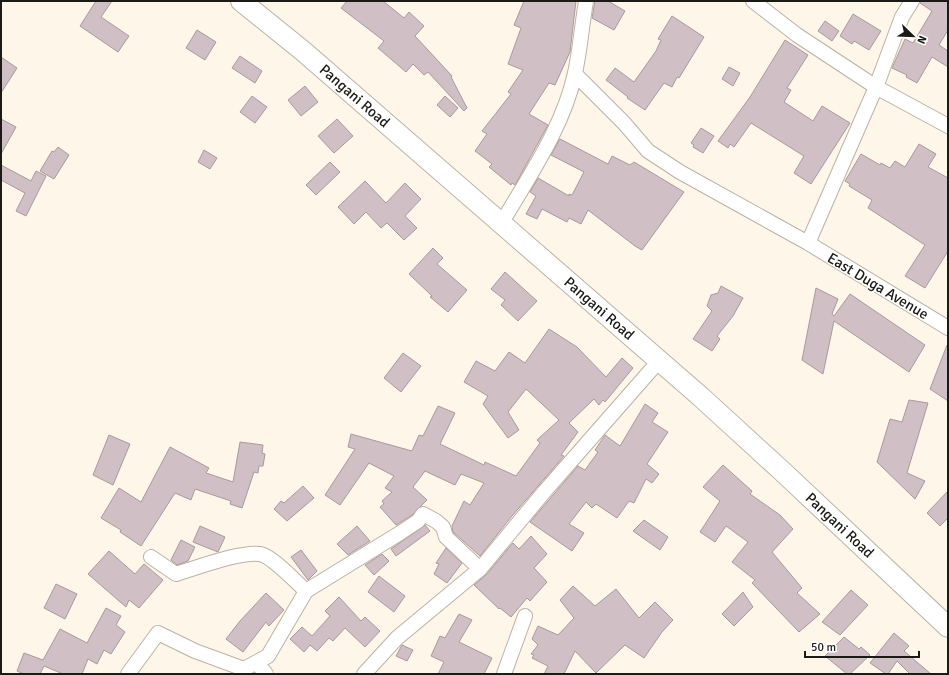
<svg xmlns="http://www.w3.org/2000/svg" width="949" height="675" viewBox="0 0 949 675" font-family="Signika,sans-serif">
	<style>
		.building { fill: #d0c0c5; stroke: #a9999e }
		.lines { fill: none; stroke-linecap: round; stroke-linejoin: round }
		.street-casing { stroke: #bab2a6; stroke-width: 16 }
		.secondary-casing { stroke: #bab2a6; stroke-width: 22 }
		.street { stroke: #fff; stroke-width: 14 }
		.secondary { stroke: #fff; stroke-width: 20 }
		.labels { text-anchor: middle; stroke-width: 3; stroke-linejoin: round; paint-order: stroke }
		.street-label { font-size: 15px; fill: #1c1a15; stroke: #fff }
	</style>
	<rect width="100%" height="100%" fill="#fef6e9"/>
	<!-- building -->
	<path class="building" d="M 96,1 L 112,1 L 101,17 L 129,36 L 118,52 L 80,26 Z
		M 347,1 L 383,1 L 404,18 L 409,12 L 424,26 L 415,36 L 452,76 L 451,77 L 467,108 L 464,111 L 428,72 L 424,75 L 413,64 L 406,72 L 378,48 L 384,41 L 341,8 Z
		M 524,1 L 576,1 L 570,52 L 555,85 L 549,83 L 529,114 L 548,125 L 515,185 L 512,183 L 511,185 L 489,167 L 492,164 L 475,151 L 487,134 L 482,131 L 511,94 L 508,92 L 523,70 L 508,64 L 521,28 L 514,25 Z
		M 595,1 L 608,1 L 625,11 L 614,30 L 592,18 Z
		M 920,1 L 948,1 L 948,30 L 939,45 L 948,51 L 948,67 L 932,57 L 917,83 L 906,77 L 907,75 L 892,68 L 905,39 L 913,43 L 932,11 L 920,3 Z
		M 853,14 L 881,31 L 869,50 L 854,41 L 852,44 L 840,36 Z
		M 672,16 L 704,37 L 679,78 L 677,77 L 672,87 L 664,83 L 645,110 L 627,98 L 628,97 L 606,80 L 615,68 L 634,82 L 656,51 L 661,40 L 658,39 Z
		M 825,21 L 839,31 L 832,41 L 818,31 Z
		M 197,30 L 216,42 L 205,60 L 186,48 Z
		M 785,40 L 808,55 L 787,88 L 791,90 L 784,102 L 813,121 L 822,106 L 850,123 L 811,184 L 794,173 L 804,156 L 751,123 L 734,147 L 730,144 L 728,148 L 718,141 L 750,97 Z
		M 240,56 L 262,71 L 255,83 L 232,68 Z
		M 1,57 L 17,68 L 1,93 Z
		M 729,67 L 740,73 L 733,86 L 722,79 Z
		M 305,86 L 318,102 L 301,116 L 288,100 Z
		M 252,96 L 267,107 L 255,123 L 240,112 Z
		M 445,96 L 458,108 L 450,117 L 437,105 Z
		M 1,119 L 16,127 L 1,154 Z
		M 337,119 L 353,136 L 334,153 L 318,136 Z
		M 701,128 L 714,136 L 703,153 L 693,147 L 694,145 L 691,143 Z
		M 560,139 L 608,164 L 612,156 L 630,165 L 634,162 L 684,192 L 642,250 L 635,246 L 588,210 L 581,224 L 569,218 L 567,222 L 542,209 L 537,219 L 526,214 L 536,196 L 530,192 L 538,178 L 569,196 L 569,194 L 572,195 L 584,172 L 551,155 Z
		M 919,144 L 936,154 L 928,167 L 948,178 L 948,251 L 925,288 L 905,276 L 925,245 L 868,208 L 872,200 L 849,186 L 850,184 L 845,181 L 861,154 L 880,165 L 881,163 L 890,168 L 895,161 L 905,167 Z
		M 58,147 L 69,155 L 54,179 L 40,171 L 52,151 L 54,152 Z
		M 204,150 L 217,158 L 210,169 L 198,162 Z
		M 330,162 L 340,172 L 316,195 L 306,185 Z
		M 1,165 L 31,181 L 36,171 L 46,176 L 26,216 L 16,211 L 25,193 L 1,180 Z
		M 365,181 L 386,203 L 405,183 L 421,199 L 405,216 L 417,228 L 404,240 L 387,223 L 381,228 L 366,212 L 354,224 L 338,207 Z
		M 433,248 L 443,258 L 437,264 L 467,290 L 448,312 L 430,297 L 432,296 L 409,274 Z
		M 505,272 L 537,301 L 518,321 L 501,305 L 505,300 L 491,289 Z
		M 721,286 L 743,298 L 733,316 L 717,336 L 720,339 L 712,351 L 693,339 L 712,311 L 707,306 L 711,295 L 718,293 Z
		M 816,288 L 838,299 L 832,314 L 834,316 L 850,294 L 925,345 L 909,372 L 834,321 L 823,374 L 802,360 Z
		M 549,329 L 577,347 L 606,377 L 622,358 L 633,368 L 605,402 L 603,400 L 599,405 L 594,399 L 569,423 L 578,432 L 561,455 L 564,456 L 512,516 L 480,556 L 453,532 L 452,526 L 464,501 L 470,505 L 484,483 L 461,474 L 455,485 L 425,471 L 413,487 L 427,500 L 412,515 L 396,525 L 380,507 L 384,504 L 382,501 L 392,492 L 385,488 L 394,476 L 369,463 L 340,505 L 325,495 L 355,449 L 348,447 L 351,434 L 412,451 L 419,435 L 423,436 L 438,406 L 455,413 L 440,444 L 484,465 L 485,462 L 516,476 L 540,443 L 537,440 L 559,420 L 526,389 L 508,412 L 519,430 L 508,438 L 483,404 L 488,396 L 464,382 L 476,361 L 495,371 L 509,352 L 525,363 Z
		M 947,345 L 948,345 L 948,401 L 930,389 Z
		M 403,353 L 421,366 L 401,392 L 384,378 Z
		M 909,400 L 928,403 L 907,473 L 925,481 L 915,499 L 877,462 L 890,419 L 902,422 Z
		M 645,404 L 658,413 L 652,422 L 668,432 L 647,464 L 659,474 L 652,483 L 646,479 L 634,503 L 629,501 L 617,518 L 596,504 L 592,508 L 586,502 L 569,524 L 584,533 L 572,551 L 530,522 L 578,466 L 585,470 L 598,452 L 595,450 L 605,435 L 620,446 Z
		M 109,435 L 130,444 L 113,485 L 93,475 Z
		M 240,442 L 263,445 L 262,453 L 265,454 L 263,466 L 259,466 L 258,473 L 254,472 L 242,508 L 230,504 L 231,501 L 195,489 L 191,500 L 175,493 L 141,546 L 120,532 L 121,530 L 101,518 L 119,488 L 141,502 L 170,447 L 209,468 L 206,473 L 233,482 Z
		M 723,465 L 752,491 L 750,494 L 780,515 L 793,529 L 772,552 L 802,588 L 797,593 L 820,614 L 799,632 L 752,583 L 755,580 L 732,562 L 748,542 L 726,526 L 715,542 L 700,532 L 720,501 L 703,487 Z
		M 303,486 L 314,498 L 287,521 L 274,509 L 281,501 L 284,503 Z
		M 948,491 L 948,518 L 940,526 L 927,513 Z
		M 644,520 L 668,537 L 660,550 L 633,531 Z
		M 425,525 L 430,531 L 396,556 L 391,549 Z
		M 200,526 L 225,537 L 218,552 L 193,542 Z
		M 357,526 L 370,541 L 348,555 L 337,544 Z
		M 531,536 L 547,554 L 534,568 L 547,582 L 530,601 L 527,598 L 511,617 L 500,608 L 499,609 L 474,585 L 486,575 L 513,543 L 519,549 Z
		M 181,540 L 195,547 L 188,561 L 177,565 L 171,560 Z
		M 446,548 L 462,563 L 447,583 L 434,574 L 439,564 L 436,563 Z
		M 301,550 L 317,571 L 308,580 L 291,557 Z
		M 109,551 L 135,574 L 144,564 L 163,580 L 139,608 L 129,600 L 126,607 L 88,574 Z
		M 382,554 L 389,561 L 374,575 L 365,565 Z
		M 379,576 L 405,596 L 394,612 L 368,592 Z
		M 56,584 L 77,594 L 65,619 L 44,608 Z
		M 573,586 L 595,606 L 616,589 L 639,618 L 655,602 L 673,620 L 662,632 L 644,658 L 625,645 L 596,673 L 575,651 L 564,674 L 544,674 L 548,666 L 532,658 L 534,655 L 531,654 L 538,645 L 532,639 L 538,626 L 558,635 L 574,618 L 560,600 Z
		M 851,590 L 868,605 L 840,635 L 822,622 Z
		M 743,592 L 753,607 L 734,626 L 722,614 Z
		M 266,593 L 284,610 L 269,626 L 266,622 L 243,652 L 226,639 L 240,621 Z
		M 339,597 L 361,621 L 365,617 L 380,631 L 365,647 L 345,628 L 333,641 L 329,638 L 317,651 L 310,645 L 304,652 L 290,639 L 302,627 L 312,636 L 330,616 L 325,611 Z
		M 106,608 L 121,616 L 116,625 L 125,632 L 111,654 L 104,650 L 97,664 L 88,659 L 82,674 L 63,674 L 44,666 L 40,674 L 24,674 L 17,671 L 24,653 L 43,660 L 60,629 L 87,643 Z
		M 459,614 L 472,620 L 459,642 L 492,658 L 484,674 L 438,674 L 444,662 L 431,656 L 440,636 L 445,638 Z
		M 894,633 L 909,646 L 904,651 L 931,674 L 910,674 L 897,661 L 888,674 L 886,674 L 870,663 Z
		M 844,637 L 859,649 L 861,647 L 870,655 L 850,674 L 847,674 L 825,656 Z
		M 402,645 L 413,650 L 407,661 L 396,656 Z"/>
	<g class="lines">
		<!-- street casing -->
		<g class="street-casing">
			<path id="street" d="M 753,1 L 797,35 L 876,87 L 948,126
				M 575,74 L 624,123 L 648,151 L 680,172 L 808,243 L 948,328
				M 501,224 C 528,178 564,126 575,73 C 580,50 582,25 586,1
				M 808,243 L 876,87 L 902,17 L 912,1
				M 151,557 L 176,574 C 196,568 241,551 260,554 C 272,556 296,582 306,591
				M 257,663 L 266,674
				M 128,674 L 158,633 L 195,651 L 244,669 L 268,656 L 306,591 L 400,533 L 418,521 L 423,514 L 436,521 L 443,527 L 446,537 L 480,569
				M 364,674 L 397,638 L 480,569 L 544,492 L 658,362
				M 504,674 L 525,616"/>
		</g>
		<!-- secondary casing -->
		<g class="secondary-casing">
			<g id="secondary">
				<path id="s1" d="M 241,1 L 303,51 L 701,397 L 783,472 L 948,627"/>
			</g>
		</g>
		<!-- street -->
		<use href="#street" class="street"/>
		<!-- secondary -->
		<use href="#secondary" class="secondary"/>
	</g>
	<g class="labels">
		<!-- street labels -->
		<g class="street-label">
			<text dy="5" stroke="none"><textPath href="#s1" startOffset="148">Pangani Road</textPath></text>
			<text transform="translate(878 286) rotate(31)" y="5">East Duga Avenue</text>
			<text dy="5" stroke="none"><textPath href="#s1" startOffset="472">Pangani Road</textPath></text>
			<text dy="5" stroke="none"><textPath href="#s1" startOffset="796">Pangani Road</textPath></text>
		</g>
	</g>
	<!-- border -->
	<rect width="949" height="675" fill="none" stroke="#1c1a15" stroke-width="4"/>
	<!-- north arrow -->
	<g transform="translate(913 36) rotate(113)" stroke="#ffffff" stroke-width="3" paint-order="stroke">
	<path d="M0-3L7 15L0 10L-7 15Z" fill="#1c1a15"/>
	<text y="-6" font-size="11" font-weight="bold" text-anchor="middle" fill="#1c1a15">N</text>
	</g>
	<!-- scale -->
	<path d="M805 651v6h114v-6" fill="none" stroke="#1c1a15" stroke-width="2"/>
	<text x="811" y="651" font-size="12" fill="#1c1a15" stroke="#ffffff" stroke-width="3" paint-order="stroke">50 m</text>
</svg>
